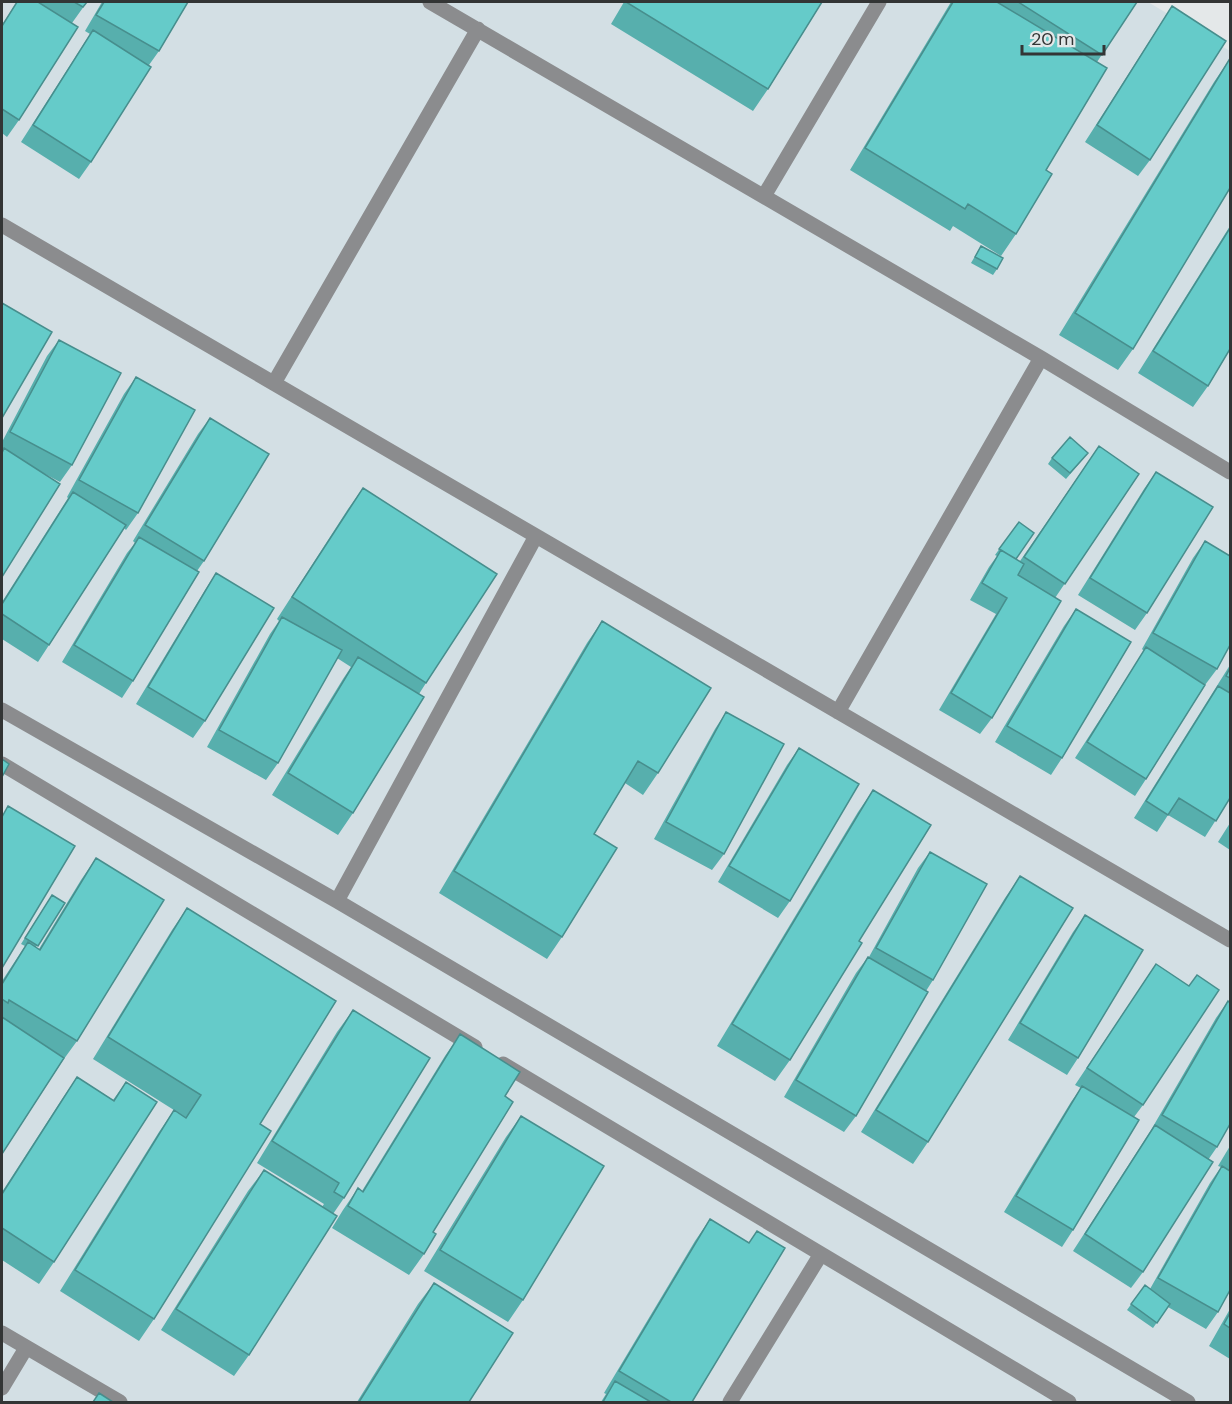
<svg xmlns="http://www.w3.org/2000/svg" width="1232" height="1404" viewBox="0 0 1232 1404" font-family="'DM Sans',sans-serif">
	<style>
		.built { fill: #d3dfe4 }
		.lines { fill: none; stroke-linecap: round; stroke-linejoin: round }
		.minor { stroke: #8b8c8e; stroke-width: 15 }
		.wall { fill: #57afad }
		.building { fill: #65cbc9; stroke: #478e8d; stroke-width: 1.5 }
	</style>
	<rect width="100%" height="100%" fill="#e4e8e9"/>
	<!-- built -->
	<path class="built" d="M 2,2 L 1148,2 L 1230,51 L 1230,1402 L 2,1402 Z"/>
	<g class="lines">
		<!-- minor -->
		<path class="minor" d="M 430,2 L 1041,358 L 1230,472
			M 764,196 L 879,2
			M 2,225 L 1230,940
			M 274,383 L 478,29
			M 2,710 L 337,901 L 1188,1402
			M 838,712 L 1041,358
			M 2,764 L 475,1047
			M 337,901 L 536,536
			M 503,1064 L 1069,1402
			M 2,1333 L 120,1402
			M 2,1388 L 26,1348
			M 730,1402 L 821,1254"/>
	</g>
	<!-- wall -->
	<path class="wall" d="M 17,2 L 87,2 L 72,23 L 19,120 L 7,137 L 2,133 L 2,25 Z
		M 102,2 L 188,2 L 159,51 L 149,65 L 91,162 L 79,179 L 21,142 L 90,34 L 85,31 Z
		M 624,2 L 822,2 L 768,89 L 753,111 L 611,24 Z
		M 951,2 L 1137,2 L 1097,62 L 1016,234 L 1001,256 L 953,226 L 950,231 L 850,170 Z
		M 1172,6 L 1150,160 L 1138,176 L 1085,142 L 1161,23 Z
		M 1229,60 L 1133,349 L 1118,370 L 1059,335 L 1214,82 Z
		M 1230,226 L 1230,349 L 1208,386 L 1193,407 L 1138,373 Z
		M 981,246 L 997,269 L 993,275 L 971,263 Z
		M 59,340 L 72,465 L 60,482 L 2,451 L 2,442 L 47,356 Z
		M 136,377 L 138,513 L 126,530 L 124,528 L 49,645 L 38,662 L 2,639 L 2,602 L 68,498 L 67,497 L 124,394 Z
		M 210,418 L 204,561 L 197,571 L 133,681 L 122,698 L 62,662 L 127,553 L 135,543 L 133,541 L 198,434 Z
		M 1099,446 L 1139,474 L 1055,598 L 992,718 L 980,734 L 939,710 L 996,614 L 970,600 L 989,567 L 997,556 L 995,555 L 1019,522 L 1016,559 L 1020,561 Z
		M 1052,458 L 1084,458 L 1066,479 L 1048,464 Z
		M 1156,472 L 1147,613 L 1135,630 L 1078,595 L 1144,489 Z
		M 363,488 L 426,683 L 419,694 L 353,813 L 338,835 L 272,795 L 343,679 L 351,667 L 337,658 L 278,763 L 266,780 L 207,747 L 270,634 L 279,621 L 277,619 L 348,509 Z
		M 1205,541 L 1217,669 L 1205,685 L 1146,779 L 1135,796 L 1075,758 L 1144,651 L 1142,649 L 1193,558 Z
		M 216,573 L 205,721 L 193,738 L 136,704 L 205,590 Z
		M 1076,609 L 1062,758 L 1051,775 L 995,742 L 1064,626 Z
		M 602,621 L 658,773 L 643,795 L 625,783 L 594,834 L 562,937 L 547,959 L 439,893 L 587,643 Z
		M 1230,665 L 1230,798 L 1205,837 L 1168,815 L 1157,832 L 1134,818 Z
		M 726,712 L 724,854 L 712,870 L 654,839 L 715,729 Z
		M 799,748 L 790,901 L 778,918 L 718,882 L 787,765 Z
		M 873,790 L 859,941 L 790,1060 L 775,1081 L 717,1046 L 858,812 Z
		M 1230,823 L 1230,850 L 1218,842 Z
		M 930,852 L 933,980 L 926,991 L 856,1116 L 844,1132 L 784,1097 L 856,973 L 868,957 L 869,957 L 918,868 Z
		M 96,858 L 77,1041 L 61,1063 L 2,1154 L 2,981 L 25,946 L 21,944 L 48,901 L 65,903 L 36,947 L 39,949 L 81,880 Z
		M 1020,876 L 928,1142 L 913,1164 L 861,1132 L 1005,898 Z
		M 187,908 L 260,1124 L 154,1319 L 139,1341 L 60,1291 L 159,1132 L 174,1110 L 185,1117 L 93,1059 L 172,930 Z
		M 1085,915 L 1078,1058 L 1067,1075 L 1008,1040 L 1073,932 Z
		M 1156,964 L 1143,1105 L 1134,1117 L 1073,1230 L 1062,1247 L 1004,1212 L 1071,1102 L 1081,1088 L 1075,1085 Z
		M 1228,1001 L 1217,1147 L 1208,1160 L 1143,1272 L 1131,1288 L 1073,1251 L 1151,1130 L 1216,1018 Z
		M 353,1010 L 344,1198 L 333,1214 L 249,1355 L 234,1376 L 161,1330 L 248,1191 L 264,1170 L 322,1207 L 324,1204 L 257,1163 L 337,1032 Z
		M 460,1034 L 505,1096 L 433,1232 L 424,1254 L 409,1275 L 332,1228 L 343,1210 L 358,1188 L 362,1191 L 445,1056 Z
		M 77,1077 L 113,1100 L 126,1082 L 54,1262 L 39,1284 L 2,1260 L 2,1192 L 62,1099 Z
		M 521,1116 L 523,1300 L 508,1322 L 424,1271 L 506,1137 Z
		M 1230,1146 L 1230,1290 L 1218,1312 L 1206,1329 L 1168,1307 L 1153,1328 L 1127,1310 L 1145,1285 L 1150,1289 L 1210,1183 L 1221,1167 L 1218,1166 Z
		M 710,1219 L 749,1243 L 757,1231 L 692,1402 L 601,1402 L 606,1394 L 604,1393 L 695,1241 Z
		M 434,1283 L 469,1402 L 357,1402 L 418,1304 Z
		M 1230,1309 L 1230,1359 L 1209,1346 Z"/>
	<!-- building -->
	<path class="building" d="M 17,2 L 38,2 L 78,27 L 19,120 L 2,109 L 2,26 Z
		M 74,2 L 87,2 L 83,7 Z
		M 104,2 L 188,2 L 159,51 L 96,15 Z
		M 626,2 L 822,2 L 768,89 Z
		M 953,2 L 997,2 L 1107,68 L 1046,170 L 1052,174 L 1016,234 L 968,204 L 965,209 L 865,148 Z
		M 1018,2 L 1137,2 L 1102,55 Z
		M 1172,6 L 1226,41 L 1150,160 L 1097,125 Z
		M 93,30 L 151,67 L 91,162 L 33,125 Z
		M 1229,60 L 1230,61 L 1230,188 L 1133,349 L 1075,313 Z
		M 1230,228 L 1230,349 L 1208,386 L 1153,351 Z
		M 981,246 L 1003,258 L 997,269 L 975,257 Z
		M 2,303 L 52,332 L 2,418 Z
		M 59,340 L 121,373 L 72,465 L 10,432 Z
		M 136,377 L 195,410 L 138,513 L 79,480 Z
		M 210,418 L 269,454 L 204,561 L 145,525 Z
		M 1070,437 L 1088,453 L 1070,473 L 1052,458 Z
		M 1099,446 L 1139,474 L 1065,584 L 1024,557 Z
		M 4,448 L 60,484 L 2,577 L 2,453 Z
		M 1156,472 L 1213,507 L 1147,613 L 1090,578 Z
		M 363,488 L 497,574 L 426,683 L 292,597 Z
		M 73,492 L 126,525 L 49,645 L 2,614 L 2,604 Z
		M 1019,522 L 1034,533 L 1016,559 L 999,549 Z
		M 139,537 L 199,572 L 133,681 L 74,645 Z
		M 1205,541 L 1230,556 L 1230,645 L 1217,669 L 1153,633 Z
		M 1001,550 L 1024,564 L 1018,575 L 1061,601 L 992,718 L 951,693 L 1007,598 L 982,583 Z
		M 216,573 L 274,608 L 205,721 L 148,687 Z
		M 1076,609 L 1131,642 L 1062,758 L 1007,726 Z
		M 282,617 L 342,650 L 278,763 L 219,730 Z
		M 602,621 L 711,688 L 658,773 L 638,761 L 594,834 L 617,848 L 562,937 L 454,871 Z
		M 1146,647 L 1205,685 L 1146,779 L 1087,742 Z
		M 358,657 L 424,697 L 353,813 L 288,773 Z
		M 1230,668 L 1230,678 L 1226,676 Z
		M 1218,686 L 1230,693 L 1230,798 L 1216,821 L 1179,798 L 1168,815 L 1146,801 Z
		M 726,712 L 784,744 L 724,854 L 666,822 Z
		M 799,748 L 859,784 L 790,901 L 729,866 Z
		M 2,759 L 9,764 L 2,777 Z
		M 873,790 L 931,825 L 859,941 L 862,943 L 790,1060 L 732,1024 Z
		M 8,806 L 75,846 L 2,968 L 2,817 Z
		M 930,852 L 987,884 L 933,980 L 876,948 Z
		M 96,858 L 164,900 L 77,1041 L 9,1000 L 8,1003 L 2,999 L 2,984 L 28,942 L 40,950 Z
		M 1020,876 L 1073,908 L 928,1142 L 876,1110 Z
		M 52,895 L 65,903 L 38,946 L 25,938 Z
		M 187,908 L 336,1001 L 260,1124 L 271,1131 L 154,1319 L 75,1270 L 174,1110 L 186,1118 L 201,1095 L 108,1037 Z
		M 1085,915 L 1143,950 L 1078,1058 L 1020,1023 Z
		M 868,957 L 928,992 L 856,1116 L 796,1080 Z
		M 1156,964 L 1189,986 L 1197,975 L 1219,990 L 1143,1105 L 1087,1068 Z
		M 1228,1001 L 1230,1003 L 1230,1124 L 1217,1147 L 1162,1115 Z
		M 353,1010 L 430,1058 L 344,1198 L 334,1192 L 339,1183 L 272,1141 Z
		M 2,1017 L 64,1058 L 2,1154 Z
		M 460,1034 L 520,1072 L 505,1096 L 513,1102 L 433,1232 L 436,1234 L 424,1254 L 348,1206 L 358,1188 L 363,1192 Z
		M 77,1077 L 114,1101 L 126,1082 L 157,1102 L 54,1262 L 2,1228 L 2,1194 Z
		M 1082,1086 L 1139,1120 L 1073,1230 L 1016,1196 Z
		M 521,1116 L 604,1166 L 523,1300 L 440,1250 Z
		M 1155,1125 L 1213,1162 L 1143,1272 L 1085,1234 Z
		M 1222,1166 L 1230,1171 L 1230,1290 L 1218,1312 L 1158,1278 Z
		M 264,1170 L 337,1216 L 249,1355 L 176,1309 Z
		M 710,1219 L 749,1243 L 757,1231 L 785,1248 L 692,1402 L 671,1402 L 619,1371 Z
		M 434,1283 L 513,1333 L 469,1402 L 359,1402 Z
		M 1145,1285 L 1170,1304 L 1157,1323 L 1131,1304 Z
		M 1230,1313 L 1230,1328 L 1224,1324 Z
		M 615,1381 L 651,1402 L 603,1402 Z
		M 99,1393 L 113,1402 L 93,1402 Z"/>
	<!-- border -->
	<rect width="1232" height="1404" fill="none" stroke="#333535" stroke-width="6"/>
	<!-- scale -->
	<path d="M1022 45v9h82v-9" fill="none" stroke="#333535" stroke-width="3"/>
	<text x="1031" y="45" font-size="18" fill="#333535" stroke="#e4e8e9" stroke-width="4.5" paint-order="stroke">20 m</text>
</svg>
